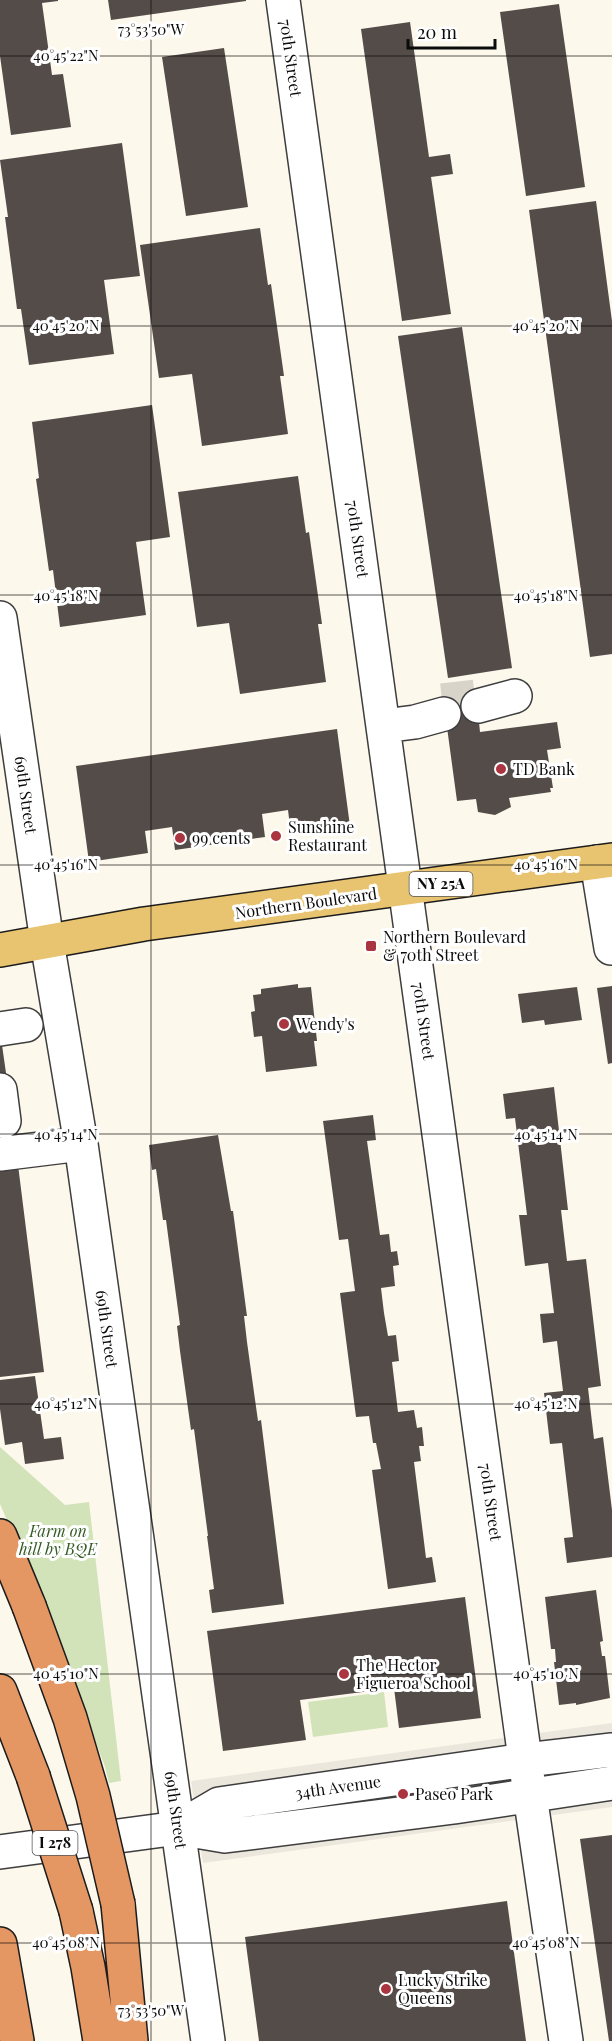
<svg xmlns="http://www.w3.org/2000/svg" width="612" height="2041" viewBox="0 0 612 2041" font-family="'Playfair Display',serif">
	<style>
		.green { fill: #d2e3ba }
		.plaza { fill: #ebe7dc }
		.building { fill: #534c49 }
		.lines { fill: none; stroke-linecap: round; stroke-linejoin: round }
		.minor-tunnel { stroke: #d9d4ca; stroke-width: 33; stroke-dasharray: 33 16; stroke-linecap: butt }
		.minor-casing { stroke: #3e3e3e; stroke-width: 36 }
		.major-casing { stroke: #1c1c1c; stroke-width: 36 }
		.highway-casing { stroke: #1c1c1c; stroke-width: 36 }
		.minor { stroke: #fff; stroke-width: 33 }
		.major { stroke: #e9c470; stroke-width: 33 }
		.highway { stroke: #e49663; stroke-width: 33 }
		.highway-bridge-casing { stroke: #1c1c1c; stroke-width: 36; stroke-linecap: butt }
		.highway-bridge { stroke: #e49663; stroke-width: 33 }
		.ticks { fill: none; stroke: #0b0b0b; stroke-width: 1.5; stroke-opacity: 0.45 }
		.poi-dot { fill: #ab3441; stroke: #fff; stroke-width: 2 }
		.labels { text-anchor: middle; stroke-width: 6; stroke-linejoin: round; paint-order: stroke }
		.shield { fill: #fff; stroke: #545454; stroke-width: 1.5 }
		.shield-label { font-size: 15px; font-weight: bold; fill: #0b0b0b }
		.street-label { font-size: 16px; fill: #0b0b0b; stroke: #fff }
		.poi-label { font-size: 16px; fill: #0b0b0b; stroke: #fff; text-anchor: start }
		.park-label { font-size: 16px; font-style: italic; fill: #335b24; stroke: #fff }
		.ticks-label { font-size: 15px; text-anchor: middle; fill: #0b0b0b; stroke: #fff; stroke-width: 6; stroke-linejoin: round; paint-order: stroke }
	</style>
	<rect width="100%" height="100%" fill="#fdf8ec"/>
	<!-- green -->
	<path class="green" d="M 0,1447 L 65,1505 L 89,1502 L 121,1781 L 109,1783 L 105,1767 L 55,1631 L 0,1504 Z
		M 384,1692 L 388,1727 L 313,1737 L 308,1702 Z"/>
	<!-- plaza -->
	<path class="plaza" d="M 612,1723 L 612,1807 L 203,1863 L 191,1781 Z"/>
	<!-- building -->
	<path class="building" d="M 0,0 L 58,0 L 58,1 L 42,3 L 52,75 L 63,74 L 71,127 L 11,135 L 0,56 Z
		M 108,0 L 246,0 L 246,1 L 111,20 Z
		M 559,4 L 585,187 L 526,196 L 500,12 Z
		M 410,22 L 429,157 L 450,154 L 453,174 L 431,177 L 451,314 L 402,321 L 361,29 Z
		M 224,48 L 248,207 L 186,216 L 162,57 Z
		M 122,143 L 140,276 L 104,280 L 114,354 L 29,365 L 21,309 L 17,309 L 5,217 L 8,217 L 0,160 Z
		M 596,201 L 612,321 L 612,654 L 590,657 L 529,210 Z
		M 260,228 L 268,285 L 271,284 L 284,376 L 280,376 L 288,434 L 202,446 L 192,374 L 159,378 L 140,245 Z
		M 462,327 L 512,668 L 448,678 L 398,336 Z
		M 152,405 L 170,537 L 136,542 L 146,615 L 60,627 L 53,570 L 49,571 L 36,479 L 39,478 L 32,422 Z
		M 298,476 L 306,533 L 309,532 L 322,624 L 318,624 L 326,682 L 240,694 L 229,623 L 197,627 L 178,492 Z
		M 476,693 L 480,732 L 557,722 L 561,748 L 547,750 L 553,788 L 550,788 L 551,792 L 509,798 L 511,807 L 495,815 L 478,812 L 476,799 L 457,801 L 446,720 L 445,721 L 442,698 Z
		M 337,729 L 350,826 L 291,834 L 288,810 L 262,814 L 265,837 L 175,850 L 172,827 L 145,831 L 148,853 L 89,862 L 76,766 Z
		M 298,984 L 298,988 L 311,987 L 317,1041 L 314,1041 L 317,1066 L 266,1072 L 262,1036 L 254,1037 L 251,1012 L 255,1011 L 253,995 L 261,994 L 261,989 Z
		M 612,986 L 612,1063 L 608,1064 L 597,988 Z
		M 577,987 L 582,1020 L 545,1025 L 544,1020 L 522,1023 L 518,994 Z
		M 0,1045 L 2,1045 L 8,1087 L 0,1088 Z
		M 554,1087 L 568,1210 L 561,1210 L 567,1261 L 586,1259 L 601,1386 L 588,1388 L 594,1439 L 603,1437 L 612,1510 L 612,1557 L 567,1563 L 564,1538 L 573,1537 L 562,1443 L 550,1444 L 544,1393 L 563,1391 L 557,1341 L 543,1343 L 540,1314 L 554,1313 L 548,1263 L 525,1266 L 519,1215 L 527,1215 L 515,1118 L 506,1119 L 503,1094 Z
		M 373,1115 L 376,1140 L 367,1141 L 380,1235 L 389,1234 L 391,1252 L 397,1251 L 399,1265 L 393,1266 L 395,1286 L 381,1288 L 384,1313 L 388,1336 L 396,1335 L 399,1361 L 392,1362 L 398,1412 L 414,1410 L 417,1428 L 422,1427 L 424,1446 L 419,1446 L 421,1461 L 414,1462 L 426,1558 L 432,1557 L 436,1582 L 388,1589 L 372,1470 L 381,1469 L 376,1443 L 373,1443 L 369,1416 L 356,1417 L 340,1293 L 355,1291 L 348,1239 L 339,1240 L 323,1121 Z
		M 218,1135 L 231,1211 L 233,1211 L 247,1316 L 244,1316 L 247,1342 L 258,1421 L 261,1420 L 284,1604 L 212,1613 L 209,1590 L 214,1589 L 207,1536 L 208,1536 L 194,1429 L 191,1430 L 180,1351 L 177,1326 L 180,1325 L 166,1220 L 163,1220 L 156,1169 L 152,1170 L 149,1145 Z
		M 18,1165 L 44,1372 L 0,1377 L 0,1167 Z
		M 35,1376 L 44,1439 L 61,1437 L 64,1459 L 25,1464 L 22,1442 L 5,1445 L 0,1409 L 0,1380 Z
		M 596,1590 L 603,1641 L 600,1642 L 602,1656 L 605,1656 L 610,1698 L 576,1705 L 576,1703 L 559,1705 L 554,1662 L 556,1662 L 555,1649 L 551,1649 L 545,1597 Z
		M 465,1597 L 481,1718 L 399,1728 L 394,1688 L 300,1700 L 306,1740 L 223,1751 L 207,1631 Z
		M 612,1835 L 612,2041 L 609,2041 L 580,1839 Z
		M 507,1901 L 526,2041 L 259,2041 L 245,1937 Z"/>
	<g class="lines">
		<!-- minor-tunnel -->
		<path class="minor-tunnel" d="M 442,700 L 477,696"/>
		<!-- minor casing -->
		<g class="minor-casing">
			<path id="minor" d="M 283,0 L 530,1795 L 566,2041
				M 0,618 L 47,942 L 81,1144 L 208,2041
				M 478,706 L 515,696
				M 384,726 L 415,722 L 444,714
				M 597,862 L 611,948 L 612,948
				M 0,1029 L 26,1025
				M 0,1090 L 4,1121
				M 0,1154 L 81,1144
				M 178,1828 L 219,1804 L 526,1760 L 612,1750
				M 0,1852 L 178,1828 L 225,1836 L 454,1807 L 612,1783"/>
		</g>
		<!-- major casing -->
		<g class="major-casing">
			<path id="major" d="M 0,950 L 144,924 L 612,860"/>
		</g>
		<!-- highway casing -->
		<g class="highway-casing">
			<path id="highway" d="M 0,1536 L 29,1606
				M 0,1691 L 33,1776
				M 118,1904 L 131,2041
				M 76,1911 L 88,1967 L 100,2041
				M 0,1944 L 17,2041"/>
		</g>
		<!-- minor -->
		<use href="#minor" class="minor"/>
		<!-- major -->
		<use href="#major" class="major"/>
		<!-- highway -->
		<use href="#highway" class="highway"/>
		<!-- highway-bridge casing -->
		<g class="highway-bridge-casing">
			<path id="highway-bridge" d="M 29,1606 L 70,1718 L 93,1796 L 118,1904
				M 33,1776 L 76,1911"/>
		</g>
		<!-- highway-bridge -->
		<use href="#highway-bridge" class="highway-bridge"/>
	</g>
	<!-- ticks -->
	<path class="ticks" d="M 151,0 L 151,2041M 0,56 L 612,56M 0,326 L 612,326M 0,595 L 612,595M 0,865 L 612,865M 0,1134 L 612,1134M 0,1404 L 612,1404M 0,1674 L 612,1674M 0,1943 L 612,1943"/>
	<!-- markers -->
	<g class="poi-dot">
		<circle cx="501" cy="769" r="6"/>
		<circle cx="276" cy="836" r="6"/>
		<circle cx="180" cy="838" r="6"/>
		<rect x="365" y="940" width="12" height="12" rx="3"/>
		<circle cx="284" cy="1024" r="6"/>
		<circle cx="344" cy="1674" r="6"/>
		<circle cx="403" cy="1794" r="6"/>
		<circle cx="386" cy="1989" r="6"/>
	</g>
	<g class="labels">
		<!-- shield labels -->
		<g class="shield">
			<rect x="409.5" y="872" width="63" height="24" rx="4.5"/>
			<rect x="32.5" y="1831" width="45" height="24" rx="4.5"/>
		</g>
		<g class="shield-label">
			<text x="441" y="889">NY 25A</text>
			<text x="55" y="1848">I 278</text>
		</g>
		<!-- street labels -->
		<g class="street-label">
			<text transform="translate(291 58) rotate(82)" y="6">70th Street</text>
			<text transform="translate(358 539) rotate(82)" y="6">70th Street</text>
			<text transform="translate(26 795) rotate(82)" y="6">69th Street</text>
			<text transform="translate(306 903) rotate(-8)" y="6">Northern Boulevard</text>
			<text transform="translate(424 1021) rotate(82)" y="6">70th Street</text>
			<text transform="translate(107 1329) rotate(82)" y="6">69th Street</text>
			<text transform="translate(491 1502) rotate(82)" y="6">70th Street</text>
			<text transform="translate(338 1787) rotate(-8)" y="6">34th Avenue</text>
			<text transform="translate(176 1810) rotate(82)" y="6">69th Street</text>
		</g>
		<!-- poi labels -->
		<g class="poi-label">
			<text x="513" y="775">TD Bank</text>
			<text x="288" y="833">Sunshine<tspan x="288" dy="18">Restaurant</tspan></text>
			<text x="192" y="844">99 cents</text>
			<text x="383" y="943">Northern Boulevard<tspan x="383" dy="18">&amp; 70th Street</tspan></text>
			<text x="296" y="1030">Wendy's</text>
			<text x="356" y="1671">The Hector<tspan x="356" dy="18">Figueroa School</tspan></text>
			<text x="415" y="1800">Paseo Park</text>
			<text x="398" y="1986">Lucky Strike<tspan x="398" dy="18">Queens</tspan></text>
		</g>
		<!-- park labels -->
		<g class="park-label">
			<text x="58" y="1537">Farm on<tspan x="58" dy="18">hill by BQE</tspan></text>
		</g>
	</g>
	<g class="ticks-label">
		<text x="151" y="35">73°53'50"W</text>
		<text x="66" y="61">40°45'22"N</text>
		<text x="66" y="331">40°45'20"N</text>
		<text x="546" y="331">40°45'20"N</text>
		<text x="66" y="601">40°45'18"N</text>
		<text x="546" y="601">40°45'18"N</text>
		<text x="66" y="870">40°45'16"N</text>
		<text x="546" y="870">40°45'16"N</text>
		<text x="66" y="1140">40°45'14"N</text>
		<text x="546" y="1140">40°45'14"N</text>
		<text x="66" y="1409">40°45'12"N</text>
		<text x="546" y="1409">40°45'12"N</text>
		<text x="66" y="1679">40°45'10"N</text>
		<text x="546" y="1679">40°45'10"N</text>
		<text x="66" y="1948">40°45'08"N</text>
		<text x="546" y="1948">40°45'08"N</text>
		<text x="151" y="2016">73°53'50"W</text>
	</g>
	<!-- scale -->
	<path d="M408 39v9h87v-9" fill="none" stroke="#0b0b0b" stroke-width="3"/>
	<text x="417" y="39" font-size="18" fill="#0b0b0b" stroke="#ffffff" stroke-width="4.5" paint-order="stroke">20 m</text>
</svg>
